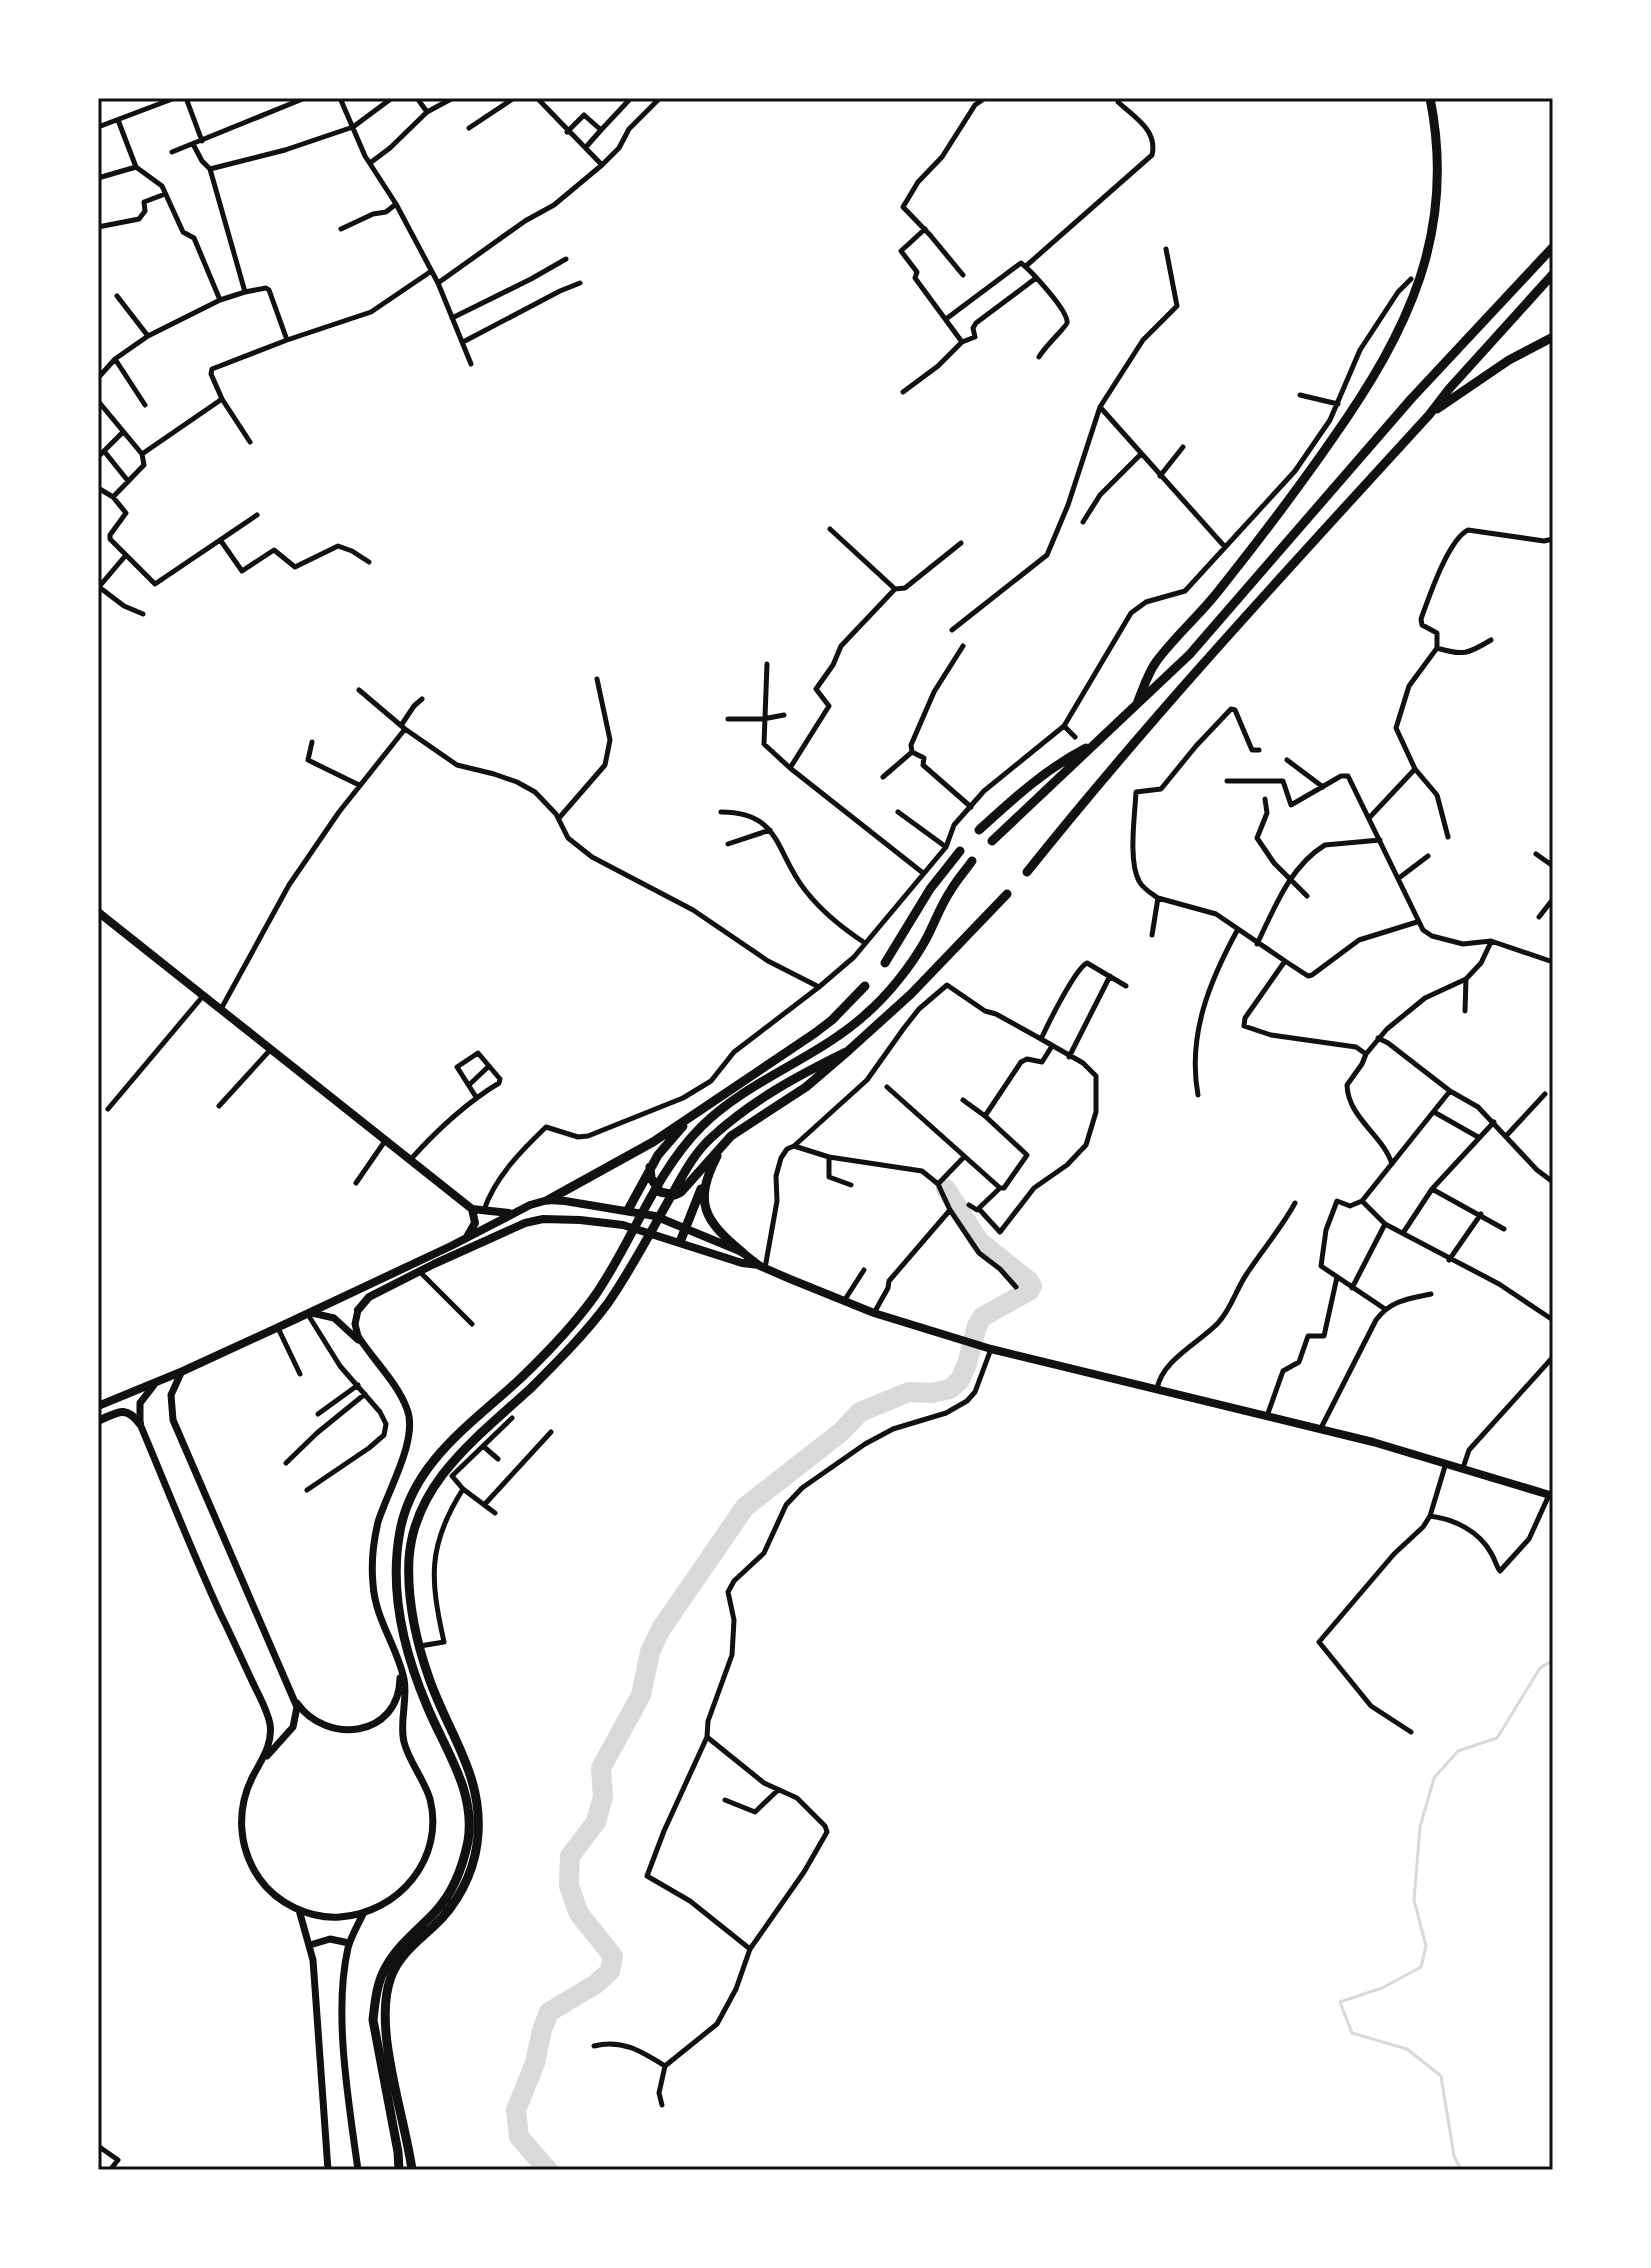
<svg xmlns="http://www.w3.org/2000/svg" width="1651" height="2268" viewBox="0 0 1651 2268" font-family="'Source Sans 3',sans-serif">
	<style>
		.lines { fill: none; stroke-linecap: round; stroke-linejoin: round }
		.stream { stroke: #d9d9d9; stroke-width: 3 }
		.river { stroke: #d9d9d9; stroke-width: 20 }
		.minor { stroke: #111; stroke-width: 5 }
		.secondary { stroke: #111; stroke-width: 7 }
		.trunk { stroke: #111; stroke-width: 8 }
		.motorway { stroke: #111; stroke-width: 9 }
		.neatline { fill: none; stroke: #111; stroke-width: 3 }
	</style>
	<rect width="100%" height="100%" fill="#fff"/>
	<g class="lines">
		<!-- stream -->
		<path class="stream" d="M 1461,2170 L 1454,2156 L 1441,2076 L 1407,2049 L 1352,2033 L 1340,2002 L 1382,1988 L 1421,1967 L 1426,1946 L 1414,1900 L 1420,1827 L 1434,1778 L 1458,1751 L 1497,1738 L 1540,1668 L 1553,1660"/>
		<!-- river -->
		<path class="river" d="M 548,2170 L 519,2137 L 516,2110 L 535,2063 L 542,2030 L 549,2012 L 596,1984 L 610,1971 L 613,1956 L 579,1914 L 569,1886 L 570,1856 L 596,1822 L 603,1797 L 601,1768 L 641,1695 L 650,1652 L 661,1629 L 745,1507 L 841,1432 L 860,1412 L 909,1392 L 932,1393 L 950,1389 L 960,1380 L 967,1364 L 977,1326 L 982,1317 L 1029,1291 L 1032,1286 L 1029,1281 L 979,1241 L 946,1189"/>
		<!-- minor -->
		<path class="minor" d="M 186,98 L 202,141
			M 340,98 L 365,156 L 396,204 L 438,283 L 471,364
			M 537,98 L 602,165
			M 427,112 L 453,98
			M 118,120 L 136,167 L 162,186 L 183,232 L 194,238 L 220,300
			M 98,127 L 175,98
			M 469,128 L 514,98
			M 567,132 L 584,115 L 601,130 L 631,98
			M 193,144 L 202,161 L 210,169
			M 586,147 L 601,130
			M 172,152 L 305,98
			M 370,163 L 390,148 L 427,112 L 417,98
			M 98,178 L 136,167
			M 98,227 L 139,219 L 145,211 L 144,202 L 165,194
			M 341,229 L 373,214 L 386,212 L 396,204
			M 925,229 L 901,251 L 917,272 L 915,278 L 962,342
			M 1026,266 L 1152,155 C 1158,130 1134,117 1118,102 L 1117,98
			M 963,275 L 930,235 L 903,207 L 918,182 L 942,157 L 975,105 L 985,98
			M 438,283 L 525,221 L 554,205 L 602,165 L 619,148 L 629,129 L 660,98
			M 245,292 L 266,288 L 269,290 L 287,340
			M 117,296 L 148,336 L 220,300 L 245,292 L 210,169 L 285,150 L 353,127 L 392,98
			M 452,318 L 531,279 L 566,259
			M 946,319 L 1021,263 C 1030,270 1069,311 1067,323 C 1067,326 1044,347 1039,357
			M 463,342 L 560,291 L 580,283
			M 115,359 L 145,405
			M 98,378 L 115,359 L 148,336
			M 903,392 L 938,366 L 962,342 L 975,337 L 973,328 L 976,323 L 1036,278
			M 1300,395 L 1338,404
			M 98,401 L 142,454
			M 1100,407 L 1225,547
			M 250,442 L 222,399 L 211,374 L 212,369 L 287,340 L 371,312 L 430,272
			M 104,451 L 128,481
			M 98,457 L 123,432
			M 1160,476 L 1183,447
			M 98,488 L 113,497 L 126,513 L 110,535 L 110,539 L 126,555 L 98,588
			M 113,497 L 144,465 L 142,454 L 222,399
			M 1083,522 L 1100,495 L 1141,454
			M 830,529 L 895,589
			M 221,541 L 242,571 L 274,550 L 295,567 L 338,546 L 352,551 L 369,562
			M 126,555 L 155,584 L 257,515
			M 99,587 L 124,606 L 143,614
			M 952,630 L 1047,555 L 1068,505 L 1100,407 L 1143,340 L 1177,306 L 1166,249
			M 963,646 L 934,692 L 911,745 L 912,752 L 924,758 L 923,765 L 971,807
			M 1437,648 C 1463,656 1468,654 1491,640
			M 767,664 L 764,744 L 790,768 L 923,873
			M 359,690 L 405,729 L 457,765 L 494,774 L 517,782 L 535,792 L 556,814 L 568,838 L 592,857 L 693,910 L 768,961 L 819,987
			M 728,719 L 763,719 L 784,715
			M 402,724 L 414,706 L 422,699
			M 1064,726 L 1075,737
			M 312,742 L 308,760 L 359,785
			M 1287,760 L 1323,787
			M 790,768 L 829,706 L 816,689 L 833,665 L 841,646 L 895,589 L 905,588 L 961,543
			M 1415,769 L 1396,728 L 1409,686 L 1437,648 L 1437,633 L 1422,625 L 1421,619 C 1429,597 1448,540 1468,530 L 1544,541 L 1553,539
			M 883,777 L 912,752
			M 1227,781 L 1283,781 L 1291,805 L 1341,776 L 1348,776 L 1423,930 L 1432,936 L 1463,944 L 1491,941 L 1553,962
			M 1265,799 L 1267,813 L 1257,838 L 1274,863 L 1307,896
			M 721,812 C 781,812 775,852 805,890 C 822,912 842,928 865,943
			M 898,812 L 946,847
			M 1370,817 L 1415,769 L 1437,795 L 1448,837
			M 559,818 L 605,765 L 610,740 L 597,679
			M 728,844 L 770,830
			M 1536,854 L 1553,866
			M 1399,878 L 1428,856
			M 1158,898 L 1216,914 L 1285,961 L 1245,1018 L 1244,1026 L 1271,1035 L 1356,1047 L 1366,1054
			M 1539,917 L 1553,899
			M 1152,935 L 1158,898 C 1151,893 1143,889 1139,881 C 1128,861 1135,814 1136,792 L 1161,789 L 1196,746 L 1231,709 L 1235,710 L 1252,750 L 1259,750
			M 1257,944 C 1274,909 1290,866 1325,845 L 1380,840
			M 1285,961 L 1308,976 L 1312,975 L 1359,940 L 1417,922
			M 221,1009 L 289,885 L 339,812 L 405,729
			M 1465,1011 L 1466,979 L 1481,963 L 1491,942
			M 1378,1038 L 1388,1043 L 1450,1091 L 1478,1107 L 1537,1170 L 1553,1182
			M 1069,1057 L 1110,976
			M 469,1085 L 489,1066
			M 887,1087 L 1000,1188
			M 1198,1095 C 1187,1035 1210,980 1238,929
			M 963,1100 L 985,1116 L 1027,1155 L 1004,1188 L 1000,1188 L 977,1210 L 969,1205
			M 219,1106 L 271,1049
			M 108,1109 L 203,996
			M 1434,1112 L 1478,1137
			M 985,1116 L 1021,1062 L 1027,1059 L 1042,1062 L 1052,1046
			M 1506,1136 L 1545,1094
			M 794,1146 L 867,1080 L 904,1028 L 919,1009 L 947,985 L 985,1011 L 996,1014 L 1041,1039 C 1048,1024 1075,969 1087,963 L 1126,986
			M 829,1157 L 829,1177 L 851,1185
			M 411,1159 C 437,1130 466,1103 499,1083 L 500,1079 L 478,1053 L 457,1067 L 476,1097
			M 1392,1164 C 1383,1135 1348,1118 1347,1085 L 1362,1064 L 1366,1054 L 1387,1029 L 1425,998 L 1466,979
			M 356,1183 L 385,1141
			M 938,1184 L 964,1157
			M 1432,1189 L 1504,1229
			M 1362,1201 L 1385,1224 L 1499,1284 L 1553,1320
			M 979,1209 L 1000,1232 L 1034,1188 L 1067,1165 L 1086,1145 L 1096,1112 L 1096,1076 L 1083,1063 L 1041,1039
			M 484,1210 C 495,1177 522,1150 546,1127 L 578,1137 L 588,1136 L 683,1098 L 711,1081 L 734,1052 L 819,987 L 854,957 L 946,847 L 954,825 L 984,791 L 1064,726 L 1131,613 L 1146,602 L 1185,591 L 1295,471 L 1330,420 L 1360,350 L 1398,292 L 1411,279
			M 1403,1233 L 1432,1189 L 1494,1122
			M 1449,1260 L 1481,1214
			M 765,1268 L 777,1201 L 776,1176 L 781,1158 L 787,1149 L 794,1146 L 829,1157 L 922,1171 L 938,1184 L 950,1210 L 979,1253 L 1000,1269 L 1016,1287
			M 419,1271 L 472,1324
			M 1352,1288 L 1385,1224
			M 844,1301 L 864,1270
			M 1385,1309 L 1321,1266 L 1326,1230 L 1337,1201 L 1350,1206 L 1362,1201 L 1450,1091
			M 874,1313 L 888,1288 L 889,1281 L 950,1210
			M 278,1328 L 300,1374
			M 1157,1389 C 1162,1360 1199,1343 1218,1323 C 1231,1309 1236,1290 1246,1275 C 1262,1250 1281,1229 1295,1203
			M 318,1414 L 358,1385
			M 1267,1416 L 1283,1371 L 1299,1362 L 1308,1336 L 1324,1336 L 1337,1277
			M 1321,1428 L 1376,1320 C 1391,1300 1408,1299 1431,1294
			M 483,1446 L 498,1459
			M 286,1463 L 317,1433 L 365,1394
			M 1463,1468 L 1469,1450 L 1553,1357
			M 307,1490 L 369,1448 L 384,1435 L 386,1424 L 380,1412 L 340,1366 L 307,1313
			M 485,1504 L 551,1432
			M 495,1513 L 463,1489 L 452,1476 L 512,1418
			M 1430,1516 C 1454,1519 1479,1531 1491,1553 C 1495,1559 1496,1566 1500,1571 L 1529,1539 L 1549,1495
			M 420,1646 L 444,1642 C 430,1579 427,1546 463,1489
			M 1411,1732 L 1371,1706 L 1319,1642 L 1394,1554 L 1423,1527 L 1430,1516 L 1446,1463
			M 725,1800 L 755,1812 L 778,1790
			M 750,1949 L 690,1901 L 647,1876 L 664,1831 L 707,1737 L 708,1721 L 732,1655 L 734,1620 L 728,1592 L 734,1581 L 764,1553 L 786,1505 L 802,1488 L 865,1444 L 893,1429 L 946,1413 L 967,1401 L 975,1392 L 991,1349
			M 594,2046 C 622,2039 641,2051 665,2066
			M 662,2105 L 659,2093 L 665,2066 L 717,2024 L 736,1989 L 750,1949 L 804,1872 L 827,1832 L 825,1826 L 797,1798 L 764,1783 L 707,1737
			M 98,2146 L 118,2160 L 110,2170"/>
		<!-- secondary -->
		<path class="secondary" d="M 312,1313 L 334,1318 L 358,1340
			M 181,1373 L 171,1395 L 173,1420 L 297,1707 L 293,1727 L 267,1756
			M 154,1385 L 140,1403 L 140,1424 C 167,1488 192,1552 221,1615 C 232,1637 242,1660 253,1683 C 259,1696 267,1709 270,1724 C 273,1744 262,1759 253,1776 C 236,1809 238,1847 259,1878 C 277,1904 310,1919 340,1917 C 399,1913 445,1858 430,1799 C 424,1779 409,1762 404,1742 C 399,1722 408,1700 404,1679 C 397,1646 375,1619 373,1584 C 371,1563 373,1543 378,1522 C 387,1492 419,1439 407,1409 C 397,1382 373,1360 358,1336 L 355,1324 L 358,1310
			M 297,1703 C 326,1745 399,1738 400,1678
			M 299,1910 L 313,1960 L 328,2170
			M 310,1945 L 330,1939 L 349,1943
			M 358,2170 C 349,2104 333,2013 348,1948 C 351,1936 358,1925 363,1914"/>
		<!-- trunk -->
		<path class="trunk" d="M 98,912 L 472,1209 L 509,1213
			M 467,1237 L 475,1223 L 472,1209
			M 358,1310 L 369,1297 L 434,1264 L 525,1223 L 543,1219 L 580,1220 L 623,1225 L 742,1263 L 759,1265
			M 98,1406 L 183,1371 L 296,1319 L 451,1246 L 530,1205 L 548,1200 L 565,1201 L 655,1216 L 742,1252 L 760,1266 L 790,1279 L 874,1313 L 991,1349 L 1373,1442 L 1553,1496
			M 98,1421 C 117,1413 125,1404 140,1424"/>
		<!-- motorway -->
		<path class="motorway" d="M 1437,409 L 1509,360 L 1553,337
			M 1138,701 C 1143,689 1148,673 1156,662 C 1175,636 1200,615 1220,589 C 1259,540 1297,490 1333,438 C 1408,331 1457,232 1430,98
			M 979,830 C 1013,799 1044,770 1086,748
			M 992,841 L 1190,654 L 1411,399 L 1553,247
			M 1027,872 C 1154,713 1292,565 1429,415 L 1449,389 L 1553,274
			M 885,963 L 930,889 L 960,851
			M 717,1156 C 693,1203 704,1220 742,1252
			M 650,1167 L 651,1178 L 660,1192 L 675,1195 L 681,1192 L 731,1136 L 806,1087 L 848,1051 L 911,994 L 1007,894
			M 548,1200 L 653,1142 L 815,1033 L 832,1020 L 865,986
			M 628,1210 L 658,1155 L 683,1126
			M 680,1242 L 701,1189
			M 399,2170 L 398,2152 L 373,2020 C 375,2001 377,1981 387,1965 C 399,1944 419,1929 435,1912 C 453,1893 463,1866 468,1841 C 476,1791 445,1750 427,1706 C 404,1652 389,1589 400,1531 C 413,1461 473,1423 522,1377 C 548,1352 573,1326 594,1297 C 632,1243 654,1174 701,1127 C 748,1080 818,1058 866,1014 C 888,995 911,966 925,941 C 934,925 940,906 951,890 C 957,880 965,871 972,861
			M 412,2170 C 405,2117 372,2027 391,1977 C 399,1955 418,1941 434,1926 C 457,1905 473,1874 477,1844 C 486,1778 449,1736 429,1678 C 416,1641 407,1598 409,1559 C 414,1482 479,1436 531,1388 C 558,1361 585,1334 608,1303 C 631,1270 650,1233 670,1198 C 682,1177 693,1154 712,1137 C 752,1100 799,1075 848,1051"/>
	</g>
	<!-- border -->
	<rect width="1651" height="2268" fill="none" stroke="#ffffff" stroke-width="200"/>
	<rect x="100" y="100" width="1451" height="2068" class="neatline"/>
</svg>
